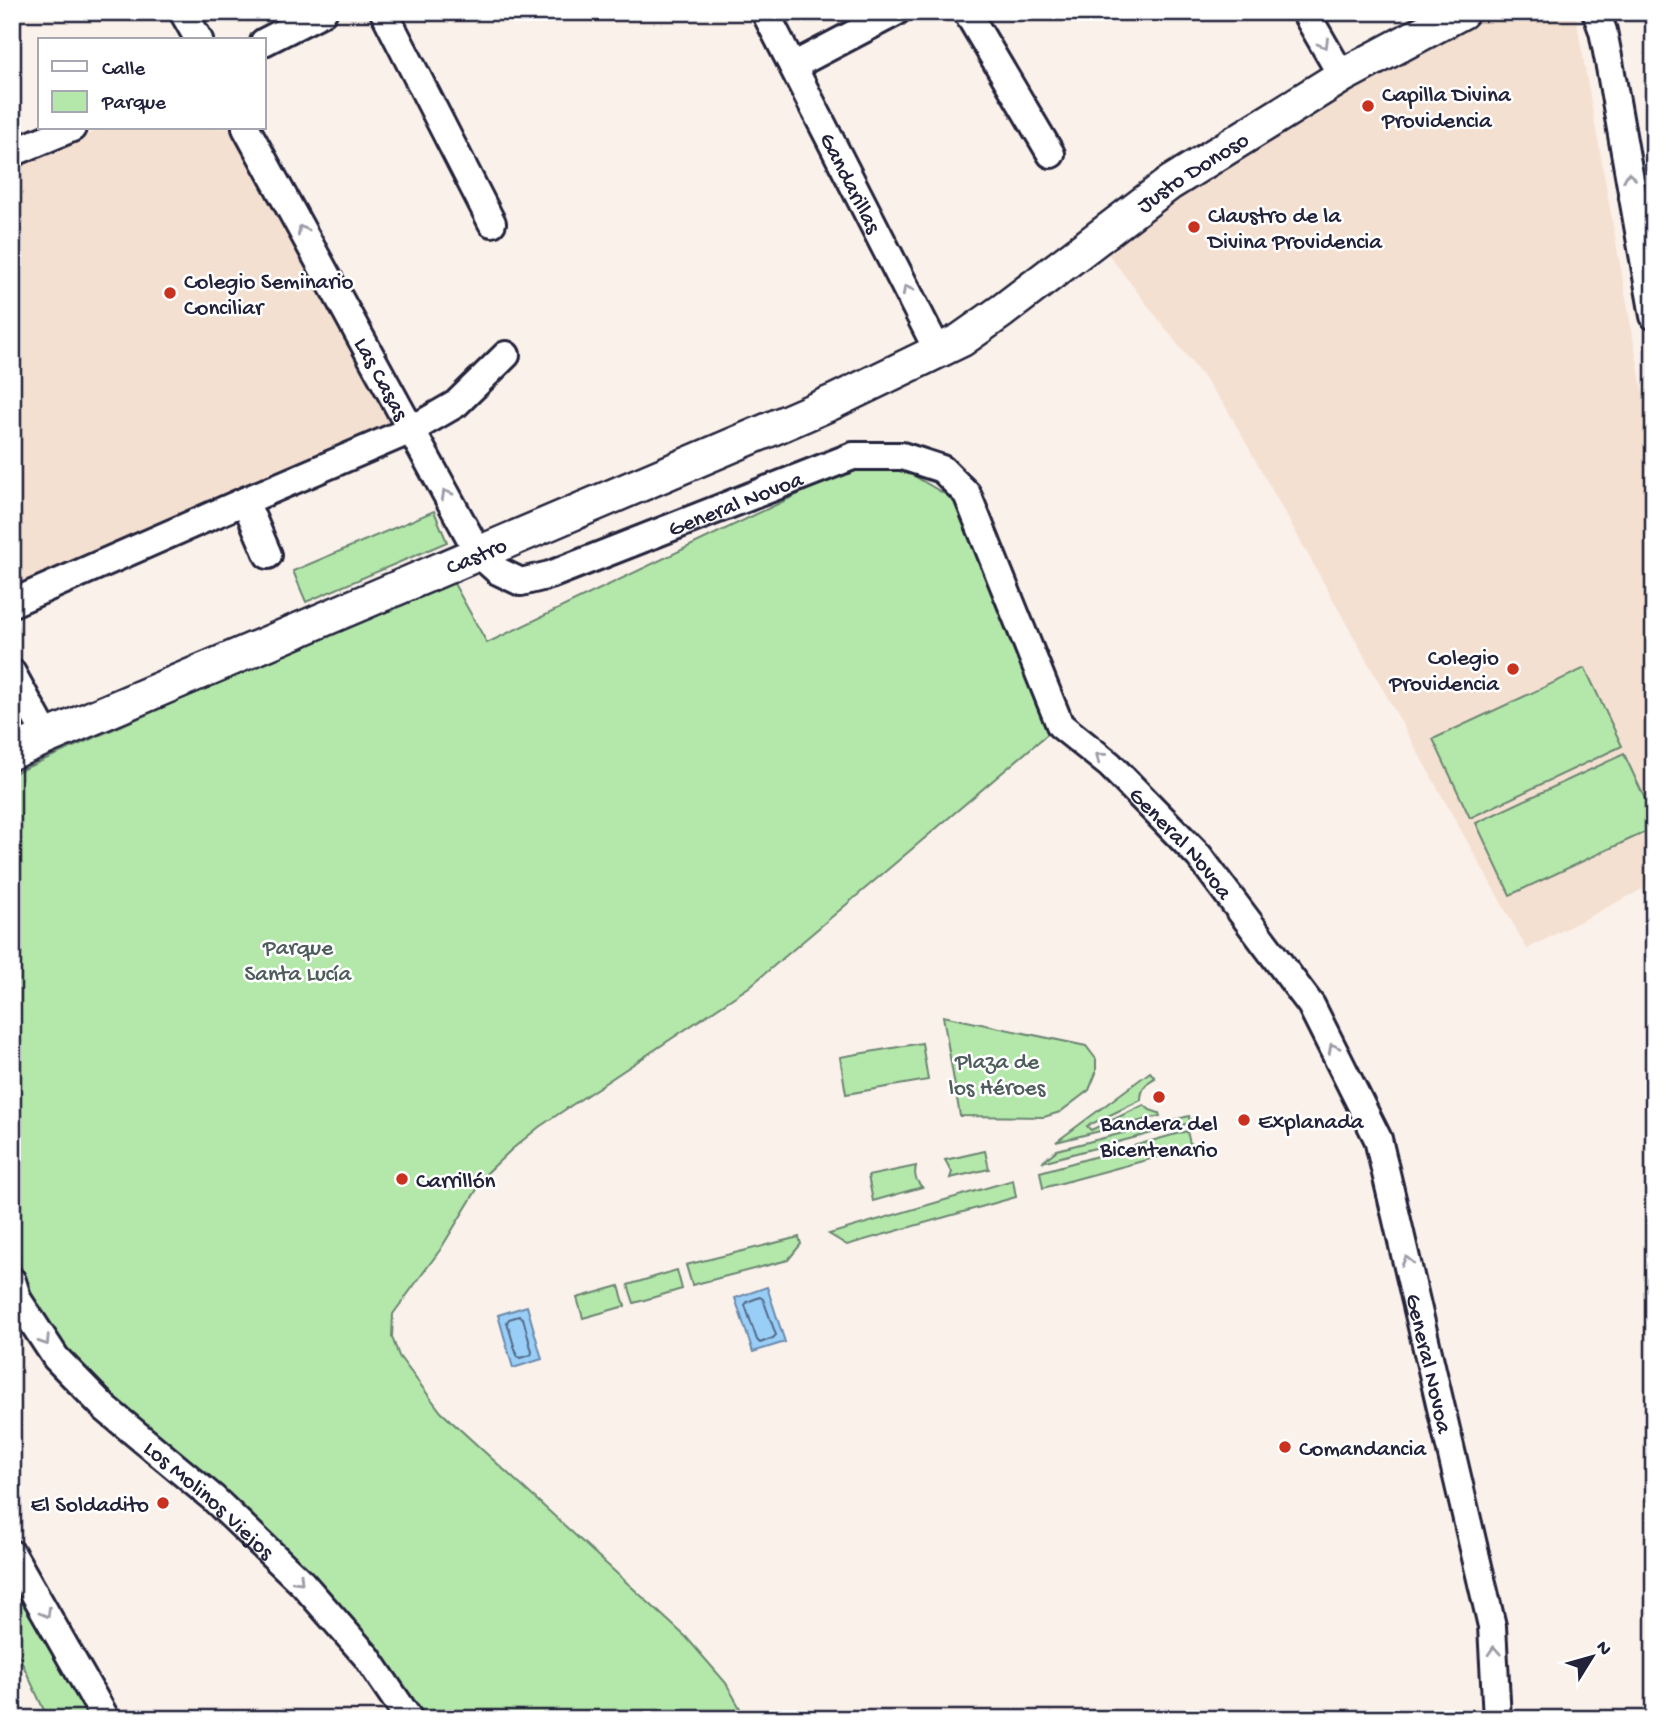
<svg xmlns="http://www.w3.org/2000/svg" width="1666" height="1731" viewBox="0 0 1666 1731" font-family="'Gochi Hand',sans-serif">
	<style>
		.built { fill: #f4e0d1 }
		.green { fill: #b4e8aa; stroke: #6b8572; stroke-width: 2 }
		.water { fill: #99cef7; stroke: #6989ac; stroke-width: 2 }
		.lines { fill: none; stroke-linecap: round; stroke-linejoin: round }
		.shore { stroke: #526786; stroke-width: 2 }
		.minor-casing { stroke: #22223b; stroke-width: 32 }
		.major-casing { stroke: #22223b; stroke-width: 38 }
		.minor { stroke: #fff; stroke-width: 26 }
		.major { stroke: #fff; stroke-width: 33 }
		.oneway { stroke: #9c9ca7 }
		.poi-dot { fill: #c8321e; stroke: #fff; stroke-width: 2.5 }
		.labels { text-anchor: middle; stroke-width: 5; stroke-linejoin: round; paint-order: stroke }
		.poi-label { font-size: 23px; fill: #22223b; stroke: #fff; text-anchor: start }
		.street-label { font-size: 23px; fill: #22223b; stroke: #fff }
		.park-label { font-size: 23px; fill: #4e5d5c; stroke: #fff }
	</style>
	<rect width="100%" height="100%" fill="#faf1ea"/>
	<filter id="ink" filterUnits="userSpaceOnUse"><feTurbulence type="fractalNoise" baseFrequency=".0143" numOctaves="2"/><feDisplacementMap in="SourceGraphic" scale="14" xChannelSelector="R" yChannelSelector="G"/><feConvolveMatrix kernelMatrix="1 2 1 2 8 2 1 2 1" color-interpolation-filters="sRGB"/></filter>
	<g filter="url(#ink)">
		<!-- built -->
		<path class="built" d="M 1486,12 L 1575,12 L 1654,455 L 1654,883 L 1527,949 L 1226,407 L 1105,250 L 1151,213 L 1357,80 Z
			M 103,128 L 233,128 L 401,422 L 12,591 L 12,164 Z"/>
		<!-- green -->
		<path class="green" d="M 855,467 L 899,467 L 958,502 L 1050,732 L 749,987 L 539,1127 L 511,1150 L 487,1173 L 440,1250 L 393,1314 L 392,1337 L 399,1356 L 441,1412 L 686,1637 L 726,1683 L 746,1719 L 425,1719 L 378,1649 L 312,1575 L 221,1489 L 115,1400 L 66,1350 L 30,1294 L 12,1241 L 12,774 L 452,580 L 487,643 Z
			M 434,511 L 447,542 L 306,602 L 293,571 Z
			M 1585,668 L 1622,746 L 1470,818 L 1433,739 Z
			M 1624,754 L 1654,818 L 1654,828 L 1510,895 L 1476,823 Z
			M 943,1016 L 1086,1046 L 1096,1059 L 1096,1073 L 1089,1090 L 1060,1112 L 1044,1117 L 960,1116 Z
			M 922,1043 L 928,1080 L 846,1094 L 840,1057 Z
			M 1150,1072 L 1155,1078 C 1145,1083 1141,1090 1141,1100 L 1087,1126 L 1091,1130 L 1144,1105 L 1150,1110 L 1159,1113 L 1160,1116 L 1056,1142 Z
			M 1189,1116 L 1190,1123 L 1042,1162 L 1057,1150 Z
			M 1187,1131 L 1191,1148 L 1043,1188 L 1040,1172 Z
			M 985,1151 L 989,1169 L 950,1178 L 952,1172 L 945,1160 Z
			M 916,1166 C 914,1175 915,1180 922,1187 L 873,1201 L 868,1176 Z
			M 1013,1180 L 1016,1197 L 847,1245 L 829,1234 Z
			M 799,1237 L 801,1244 L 788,1260 L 692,1285 L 686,1265 Z
			M 677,1270 L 682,1289 L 634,1303 L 628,1285 Z
			M 619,1286 L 625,1306 L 583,1318 L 577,1298 Z
			M 12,1585 L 19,1597 L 90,1719 L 48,1719 L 12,1641 Z"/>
		<!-- water -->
		<path class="water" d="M 767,1287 L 785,1342 L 753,1352 L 735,1298 Z
			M 527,1306 L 542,1359 L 513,1368 L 498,1315 Z"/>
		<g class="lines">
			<!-- shore -->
			<path class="shore" d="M 760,1297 L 763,1299 L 776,1335 L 773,1338 L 760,1343 L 757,1340 L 745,1305 L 747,1302 Z
				M 519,1316 L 523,1318 L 532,1352 L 531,1355 L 520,1358 L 517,1356 L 507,1322 L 509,1319 Z"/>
			<!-- minor casing -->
			<g class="minor-casing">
				<g id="minor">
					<path d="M 183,12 L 199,40"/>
					<path d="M 384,12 L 492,223"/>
					<path id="s1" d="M 765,12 L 938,351"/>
					<path d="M 967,12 L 1051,154"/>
					<path d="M 1305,12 L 1342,76"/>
					<path d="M 1596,12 L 1603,31 L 1610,67 L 1654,316"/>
					<path d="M 264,42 L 323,12"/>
					<path d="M 793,66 L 896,12"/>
					<path id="s2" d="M 246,128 L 479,554 L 498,571 L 521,582 L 550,575 L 853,456 L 902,456 L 942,469 L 967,494 L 1060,725 L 1110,765 L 1199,856 L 1311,1005 L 1378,1139 L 1492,1626 L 1497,1719"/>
					<path d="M 12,153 L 72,128"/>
					<path d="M 245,501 L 268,555"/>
					<path d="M 12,603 L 245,501 L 411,430 L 456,404 L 506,355"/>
					<path d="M 12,673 L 47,737"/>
					<path id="s3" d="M 12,1281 L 18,1300 L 56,1358 L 106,1409 L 213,1498 L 303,1584 L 367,1657 L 409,1719"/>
					<path d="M 12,1554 L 106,1719"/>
				</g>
			</g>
			<!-- major casing -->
			<g class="major-casing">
				<g id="major">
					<path id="s4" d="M 12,752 L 780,425 L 833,402 L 961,340 L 1002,311 L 1170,183 L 1342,76 L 1462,12"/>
				</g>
			</g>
			<!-- minor -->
			<use href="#minor" class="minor"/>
			<!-- major -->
			<use href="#major" class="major"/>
		</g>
		<!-- one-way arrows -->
		<defs><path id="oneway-chevron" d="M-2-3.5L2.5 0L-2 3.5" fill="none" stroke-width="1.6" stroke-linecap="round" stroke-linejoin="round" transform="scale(1.75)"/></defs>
		<g class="oneway">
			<use href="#oneway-chevron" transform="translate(1324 44) rotate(60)"/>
			<use href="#oneway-chevron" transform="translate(1629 177) rotate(-100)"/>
			<use href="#oneway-chevron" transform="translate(302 230) rotate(-119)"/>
			<use href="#oneway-chevron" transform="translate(907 290) rotate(-117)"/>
			<use href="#oneway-chevron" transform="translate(446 494) rotate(-119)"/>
			<use href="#oneway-chevron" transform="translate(1100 757) rotate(-141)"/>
			<use href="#oneway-chevron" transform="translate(1333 1048) rotate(-117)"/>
			<use href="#oneway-chevron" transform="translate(1407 1261) rotate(-103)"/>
			<use href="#oneway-chevron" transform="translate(45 1341) rotate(57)"/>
			<use href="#oneway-chevron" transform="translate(299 1580) rotate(45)"/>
			<use href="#oneway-chevron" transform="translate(46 1613) rotate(60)"/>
			<use href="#oneway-chevron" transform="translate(1494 1651) rotate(-93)"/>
		</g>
	</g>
	<!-- markers -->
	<g class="poi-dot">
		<circle cx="1368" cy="106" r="7"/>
		<circle cx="1194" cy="227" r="7"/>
		<circle cx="170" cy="293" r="7"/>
		<circle cx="1513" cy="669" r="7"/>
		<circle cx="1159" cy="1097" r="7"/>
		<circle cx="1244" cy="1120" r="7"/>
		<circle cx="402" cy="1179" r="7"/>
		<circle cx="1285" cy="1447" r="7"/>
		<circle cx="163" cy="1503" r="7"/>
	</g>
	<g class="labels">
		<!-- poi labels -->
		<g class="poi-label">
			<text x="1382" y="101">Capilla Divina<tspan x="1382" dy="26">Providencia</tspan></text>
			<text x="1208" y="222">Claustro de la<tspan x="1208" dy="26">Divina Providencia</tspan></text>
			<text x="184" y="288">Colegio Seminario<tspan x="184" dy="26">Conciliar</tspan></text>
			<text x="1499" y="664" text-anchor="end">Colegio<tspan x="1499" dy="26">Providencia</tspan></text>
			<text x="1258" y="1128">Explanada</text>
			<text x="1159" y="1130" text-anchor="middle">Bandera del<tspan x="1159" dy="26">Bicentenario</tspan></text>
			<text x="416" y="1187">Carrillón</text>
			<text x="1299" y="1455">Comandancia</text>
			<text x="149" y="1511" text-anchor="end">El Soldadito</text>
		</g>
		<!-- street labels -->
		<g class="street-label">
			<text dy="8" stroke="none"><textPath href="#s4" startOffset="1321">Justo Donoso</textPath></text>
			<text dy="8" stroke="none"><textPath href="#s1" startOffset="191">Gandarillas</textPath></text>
			<text dy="8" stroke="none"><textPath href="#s2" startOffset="285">Las Casas</textPath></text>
			<text dy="8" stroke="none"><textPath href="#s2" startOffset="765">General Novoa</textPath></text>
			<text dy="8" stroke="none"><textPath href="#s4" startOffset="504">Castro</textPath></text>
			<text dy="8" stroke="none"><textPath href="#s2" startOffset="1437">General Novoa</textPath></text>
			<text dy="8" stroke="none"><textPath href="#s2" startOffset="2025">General Novoa</textPath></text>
			<text dy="8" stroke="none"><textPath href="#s3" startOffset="298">Los Molinos Viejos</textPath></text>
		</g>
		<!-- park labels -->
		<g class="park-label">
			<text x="298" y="954">Parque<tspan x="298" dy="26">Santa Lucía</tspan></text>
			<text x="997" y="1068">Plaza de<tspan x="997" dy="26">los Héroes</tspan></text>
		</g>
	</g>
	<!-- margin -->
	<rect width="1666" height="1731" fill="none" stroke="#fff" stroke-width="42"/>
	<rect x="21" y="21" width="1624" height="1689" fill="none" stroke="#22223b" stroke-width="2.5" filter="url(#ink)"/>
	<!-- legend -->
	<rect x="38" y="38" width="228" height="91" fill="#ffffff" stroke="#a7a7b1" stroke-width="2"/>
	<rect x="52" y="61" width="35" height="10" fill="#ffffff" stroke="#a7a7b1" stroke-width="2"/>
	<text x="102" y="74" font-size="21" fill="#22223b">Calle</text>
	<rect x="52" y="91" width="35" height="21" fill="#b4e8aa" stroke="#a7a7b1" stroke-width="2"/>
	<text x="102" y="108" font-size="21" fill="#22223b">Parque</text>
	<!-- north arrow -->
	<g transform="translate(1592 1657) rotate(53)" stroke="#ffffff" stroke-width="5" paint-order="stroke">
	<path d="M0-5L12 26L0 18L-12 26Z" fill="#22223b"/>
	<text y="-10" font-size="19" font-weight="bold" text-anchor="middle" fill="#22223b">N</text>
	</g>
</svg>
